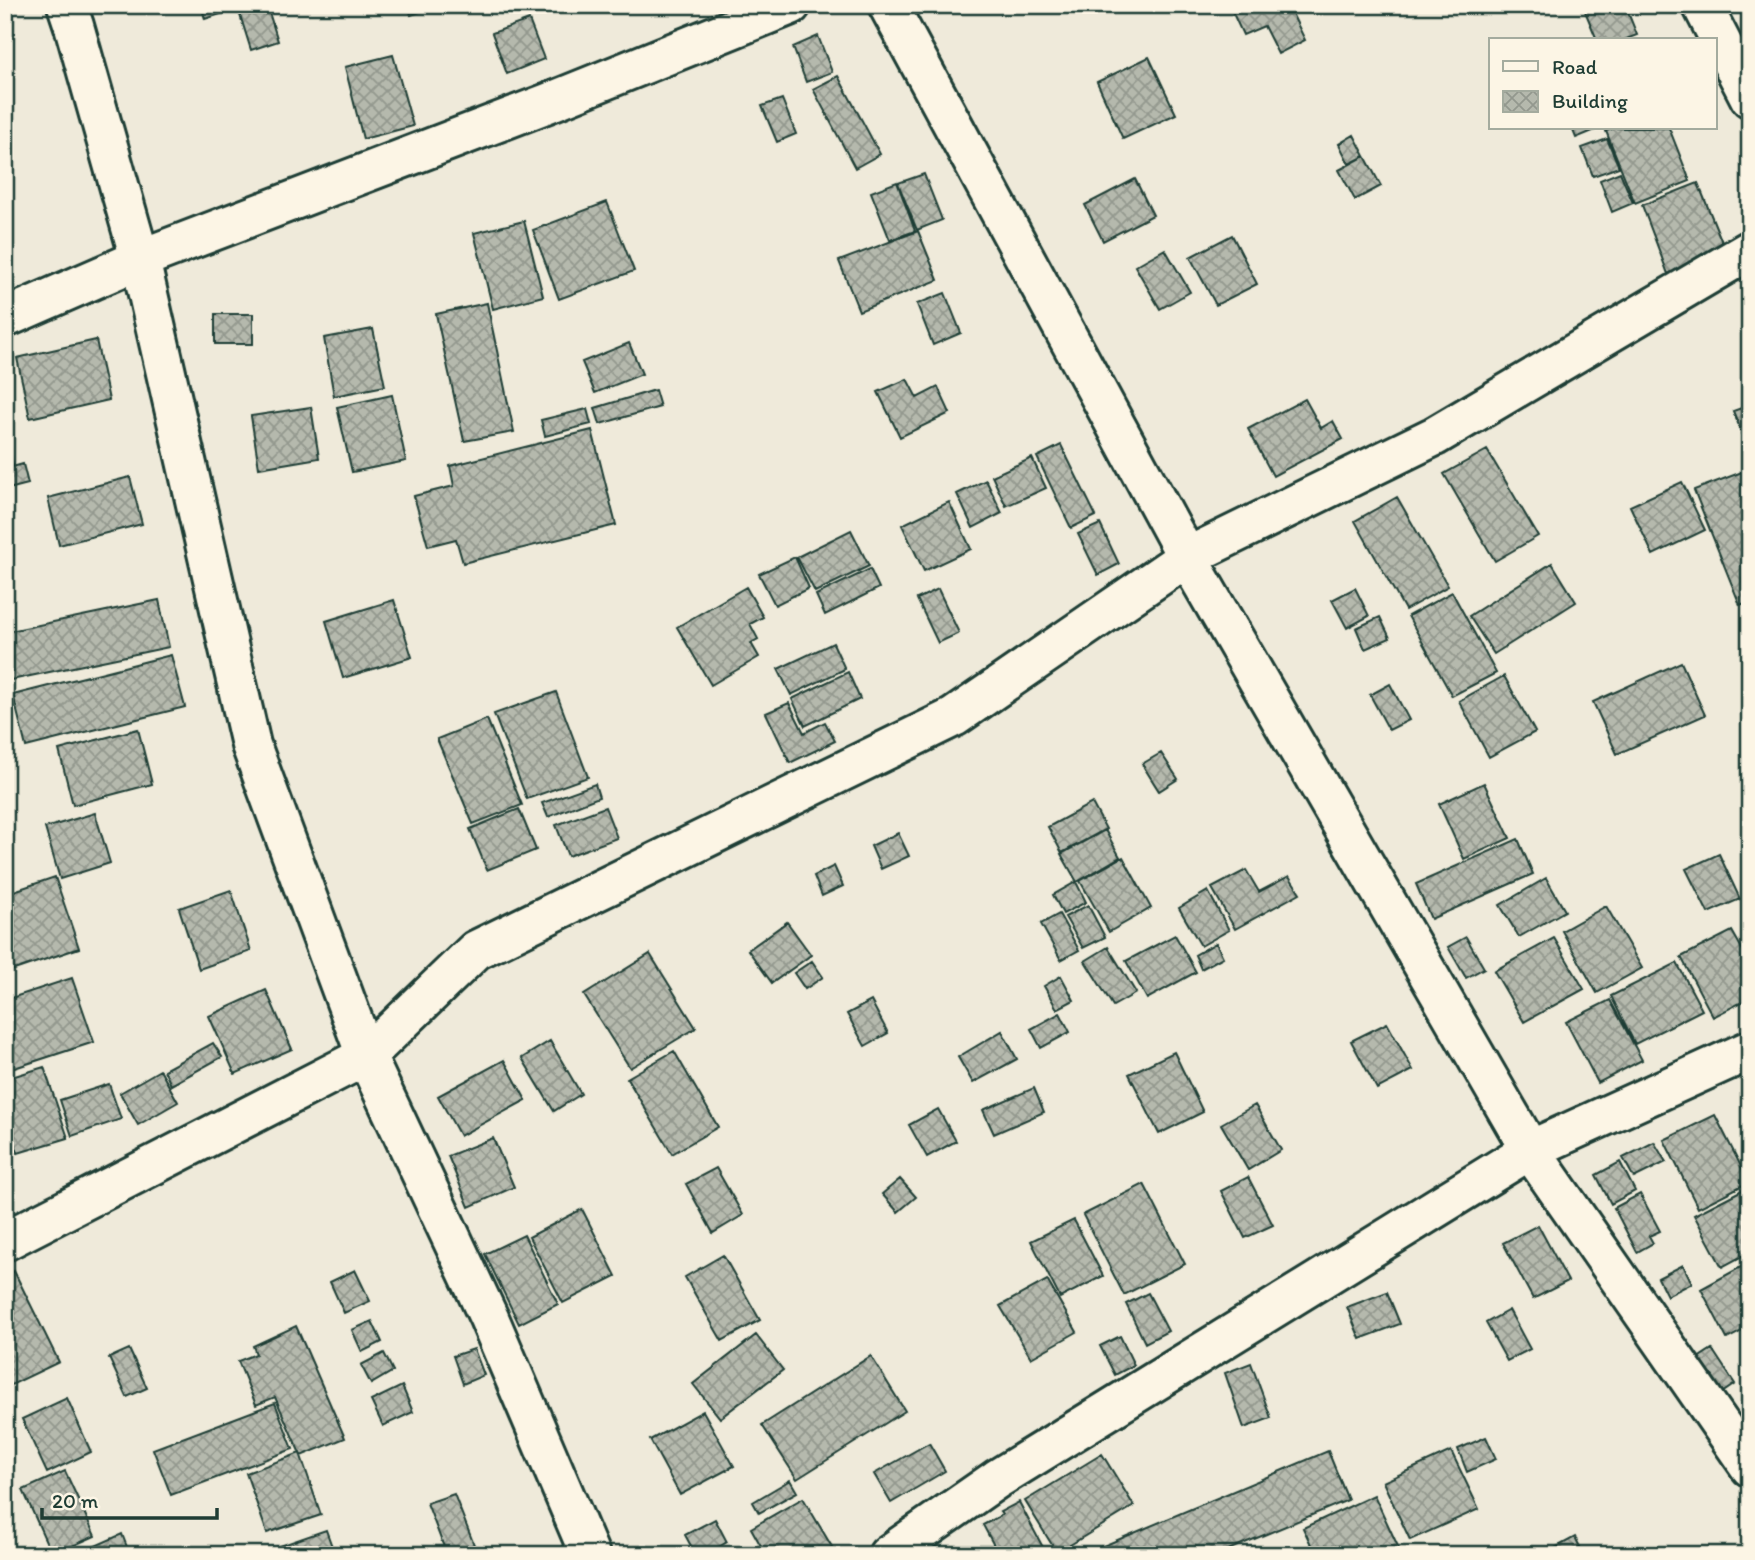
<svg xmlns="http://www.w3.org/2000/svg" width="1755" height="1560" viewBox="0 0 1755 1560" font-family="Itim,sans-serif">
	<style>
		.building { fill: url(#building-cross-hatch); stroke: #1f3d34; stroke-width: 2 }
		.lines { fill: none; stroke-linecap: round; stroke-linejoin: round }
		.minor-casing { stroke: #1f3d34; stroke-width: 44 }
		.minor { stroke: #fcf5e5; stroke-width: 38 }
	</style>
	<defs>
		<pattern id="building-cross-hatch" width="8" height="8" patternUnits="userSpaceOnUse" patternTransform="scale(1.75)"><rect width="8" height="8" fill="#b5b9ad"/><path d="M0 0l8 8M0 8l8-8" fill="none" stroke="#93988e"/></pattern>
	</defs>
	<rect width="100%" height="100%" fill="#efeada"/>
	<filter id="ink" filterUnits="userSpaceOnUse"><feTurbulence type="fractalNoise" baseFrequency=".0143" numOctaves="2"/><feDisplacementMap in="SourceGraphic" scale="14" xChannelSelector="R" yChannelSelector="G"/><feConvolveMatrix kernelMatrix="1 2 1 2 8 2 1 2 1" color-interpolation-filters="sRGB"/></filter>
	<g filter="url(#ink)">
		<!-- building -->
		<path class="building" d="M 201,5 L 249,5 L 205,19 Z
			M 408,5 L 442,5 L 411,15 Z
			M 1234,5 L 1288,5 L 1305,40 L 1278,54 L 1264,26 L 1243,35 L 1230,7 Z
			M 1601,5 L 1625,5 L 1637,35 L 1624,40 L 1597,40 L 1585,11 Z
			M 267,6 L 278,41 L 251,50 L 240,15 Z
			M 529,20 L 544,59 L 507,74 L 492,33 Z
			M 818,36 L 832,72 L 806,82 L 793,47 Z
			M 393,55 L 413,126 L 363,139 L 345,67 Z
			M 1149,57 L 1176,114 L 1123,139 L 1097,82 Z
			M 838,76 L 880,154 L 855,168 L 813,89 Z
			M 782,99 L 796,134 L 777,142 L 762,106 Z
			M 1572,128 L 1600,128 L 1576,138 Z
			M 1615,128 L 1669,128 L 1690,181 L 1635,203 L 1606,131 Z
			M 1354,135 L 1365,156 L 1349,164 L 1339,144 Z
			M 1607,139 L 1619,167 L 1593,176 L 1582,148 Z
			M 1365,156 L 1381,186 L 1355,200 L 1339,170 Z
			M 1620,172 L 1633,203 L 1612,212 L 1600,180 Z
			M 924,174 L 942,220 L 917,230 L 898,183 Z
			M 1135,179 L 1153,215 L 1103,241 L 1085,205 Z
			M 897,182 L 915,231 L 890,240 L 871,192 Z
			M 1698,183 L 1726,252 L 1668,274 L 1642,205 Z
			M 607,202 L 634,271 L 559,299 L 533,230 Z
			M 524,221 L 543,296 L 493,309 L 474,233 Z
			M 918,231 L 938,280 L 859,311 L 839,261 Z
			M 1232,235 L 1257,284 L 1216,305 L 1190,257 Z
			M 1165,249 L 1190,292 L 1160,309 L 1135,266 Z
			M 945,293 L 961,333 L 933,345 L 917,304 Z
			M 487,303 L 514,432 L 464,441 L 436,314 Z
			M 215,314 L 253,314 L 253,344 L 215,344 Z
			M 373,329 L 385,386 L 334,396 L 324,338 Z
			M 96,340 L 109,400 L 30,418 L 17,358 Z
			M 629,343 L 642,374 L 595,393 L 582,362 Z
			M 907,379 L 917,398 L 938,387 L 950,413 L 900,437 L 878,392 Z
			M 655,390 L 660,407 L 600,424 L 595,408 Z
			M 392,395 L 406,461 L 352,472 L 337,407 Z
			M 1305,399 L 1321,428 L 1333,421 L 1343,439 L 1273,476 L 1248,429 Z
			M 1750,405 L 1750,453 L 1733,411 Z
			M 311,407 L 319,458 L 259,468 L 251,416 Z
			M 587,409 L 591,424 L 545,436 L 541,420 Z
			M 592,430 L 616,525 L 463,563 L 456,539 L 428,546 L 414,496 L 454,486 L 450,466 Z
			M 9,442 L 13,465 L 5,466 L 5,443 Z
			M 1061,445 L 1096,516 L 1071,528 L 1037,457 Z
			M 1487,450 L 1538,536 L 1495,561 L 1444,474 Z
			M 1032,458 L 1046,488 L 1006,506 L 992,476 Z
			M 23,464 L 28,484 L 5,490 L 5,469 Z
			M 1750,469 L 1750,601 L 1740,605 L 1694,490 Z
			M 130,477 L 142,524 L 59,545 L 48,498 Z
			M 986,480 L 1002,513 L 973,528 L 957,494 Z
			M 1682,482 L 1705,530 L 1653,555 L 1630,506 Z
			M 1397,497 L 1448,586 L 1405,610 L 1355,521 Z
			M 949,502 L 971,549 L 924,571 L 902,525 Z
			M 1100,524 L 1119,564 L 1098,575 L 1078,534 Z
			M 851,530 L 869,566 L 815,592 L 797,557 Z
			M 795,557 L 809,588 L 775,605 L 759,574 Z
			M 1552,563 L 1576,602 L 1494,654 L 1469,616 Z
			M 870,569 L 879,588 L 825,615 L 816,595 Z
			M 746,587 L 763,617 L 750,624 L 758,639 L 751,643 L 759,657 L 711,685 L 677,627 Z
			M 1355,588 L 1369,616 L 1347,628 L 1332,600 Z
			M 938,589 L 959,633 L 938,643 L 917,599 Z
			M 1452,592 L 1496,673 L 1452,696 L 1408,616 Z
			M 159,600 L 169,647 L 11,680 L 5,650 L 5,632 Z
			M 394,600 L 412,657 L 343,678 L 326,621 Z
			M 1380,617 L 1390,638 L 1365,649 L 1356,628 Z
			M 833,643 L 845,669 L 791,695 L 778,669 Z
			M 171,655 L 185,707 L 26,747 L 13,695 Z
			M 1681,662 L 1705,715 L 1617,754 L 1593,702 Z
			M 848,672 L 860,699 L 805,726 L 792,699 Z
			M 1504,676 L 1535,732 L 1489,757 L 1459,701 Z
			M 1390,684 L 1409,720 L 1389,730 L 1370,695 Z
			M 556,692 L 588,777 L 527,799 L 494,714 Z
			M 789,703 L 804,733 L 825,722 L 835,741 L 790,763 L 766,713 Z
			M 487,719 L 522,805 L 473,824 L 437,739 Z
			M 138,729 L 152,784 L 73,805 L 59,750 Z
			M 1161,753 L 1178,779 L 1159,791 L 1142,764 Z
			M 1484,783 L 1510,838 L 1464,859 L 1439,804 Z
			M 595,784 L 599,797 L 548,817 L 542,803 Z
			M 1092,803 L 1106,829 L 1062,853 L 1048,827 Z
			M 605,807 L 617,838 L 568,856 L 556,825 Z
			M 519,809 L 536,850 L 487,870 L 470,829 Z
			M 95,813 L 110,863 L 60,879 L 45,828 Z
			M 1105,830 L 1120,857 L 1077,882 L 1061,854 Z
			M 898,833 L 909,856 L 881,869 L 871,846 Z
			M 1518,839 L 1533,874 L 1431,919 L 1416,884 Z
			M 1719,854 L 1740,899 L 1708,913 L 1686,869 Z
			M 1123,857 L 1151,908 L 1109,932 L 1080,881 Z
			M 834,866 L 843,886 L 822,896 L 814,876 Z
			M 1246,870 L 1259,892 L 1289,876 L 1300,893 L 1235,929 L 1212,888 Z
			M 55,877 L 79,948 L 5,973 L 5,894 Z
			M 1546,878 L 1565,911 L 1519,937 L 1500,905 Z
			M 1076,882 L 1086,902 L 1063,914 L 1053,895 Z
			M 231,890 L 251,951 L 199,969 L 179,908 Z
			M 1208,891 L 1229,930 L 1201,946 L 1179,908 Z
			M 1088,905 L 1105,937 L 1083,948 L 1065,917 Z
			M 1606,906 L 1642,968 L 1597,993 L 1562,931 Z
			M 1059,914 L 1079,950 L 1061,960 L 1041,924 Z
			M 787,922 L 811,955 L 772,983 L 748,950 Z
			M 1732,931 L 1750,963 L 1750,998 L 1713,1017 L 1681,957 Z
			M 1175,935 L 1196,972 L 1147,999 L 1126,961 Z
			M 1466,937 L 1484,968 L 1466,978 L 1448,947 Z
			M 1554,938 L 1584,989 L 1524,1022 L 1494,971 Z
			M 1216,943 L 1223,957 L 1201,969 L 1195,955 Z
			M 1108,947 L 1136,993 L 1113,1006 L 1085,961 Z
			M 650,954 L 696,1028 L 630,1068 L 584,995 Z
			M 812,961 L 823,977 L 805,989 L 794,973 Z
			M 1677,963 L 1702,1010 L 1635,1044 L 1611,996 Z
			M 1061,976 L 1074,1000 L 1057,1009 L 1044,986 Z
			M 72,978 L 94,1042 L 5,1071 L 5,1000 Z
			M 266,990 L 292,1049 L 235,1074 L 209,1016 Z
			M 1610,1000 L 1642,1060 L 1598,1083 L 1566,1022 Z
			M 871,1001 L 888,1033 L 865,1046 L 847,1014 Z
			M 1060,1013 L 1070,1032 L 1041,1048 L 1031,1029 Z
			M 1387,1023 L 1413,1070 L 1377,1089 L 1351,1041 Z
			M 1002,1031 L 1017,1059 L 973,1083 L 958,1057 Z
			M 550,1041 L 581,1094 L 554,1111 L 522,1058 Z
			M 213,1043 L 222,1057 L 171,1085 L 164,1070 Z
			M 674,1051 L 718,1127 L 672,1154 L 627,1078 Z
			M 1174,1052 L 1203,1112 L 1159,1134 L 1129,1074 Z
			M 504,1060 L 526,1100 L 460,1136 L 438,1096 Z
			M 44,1067 L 68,1138 L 18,1153 L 5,1114 L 5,1079 Z
			M 160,1070 L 178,1102 L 138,1125 L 120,1093 Z
			M 109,1084 L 121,1119 L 72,1136 L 60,1100 Z
			M 1034,1088 L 1044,1112 L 994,1134 L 983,1110 Z
			M 1255,1105 L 1281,1150 L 1248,1170 L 1221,1124 Z
			M 938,1109 L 956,1141 L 927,1157 L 909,1125 Z
			M 1715,1115 L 1749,1182 L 1698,1208 L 1664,1140 Z
			M 493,1138 L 514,1187 L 469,1207 L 448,1156 Z
			M 1654,1142 L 1666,1162 L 1634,1178 L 1623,1158 Z
			M 1620,1162 L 1635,1191 L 1611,1204 L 1596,1175 Z
			M 716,1168 L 743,1215 L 713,1233 L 686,1184 Z
			M 1248,1177 L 1273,1225 L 1245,1238 L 1221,1191 Z
			M 900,1179 L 916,1197 L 898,1212 L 882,1194 Z
			M 1144,1184 L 1185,1264 L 1124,1295 L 1083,1215 Z
			M 1750,1186 L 1750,1252 L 1722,1267 L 1694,1215 Z
			M 1640,1194 L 1660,1231 L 1649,1236 L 1653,1243 L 1637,1252 L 1614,1208 Z
			M 582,1209 L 616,1276 L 563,1303 L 529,1237 Z
			M 1074,1220 L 1103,1276 L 1060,1298 L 1031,1241 Z
			M 1538,1225 L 1568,1281 L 1533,1299 L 1503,1243 Z
			M 524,1235 L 558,1304 L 519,1324 L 485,1254 Z
			M 723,1255 L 760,1320 L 722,1341 L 685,1277 Z
			M 1750,1262 L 1750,1327 L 1727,1339 L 1701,1289 Z
			M 1683,1265 L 1692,1283 L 1667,1296 L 1658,1278 Z
			M 355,1270 L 370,1301 L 344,1313 L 330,1282 Z
			M 14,1271 L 59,1362 L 7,1387 L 5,1276 Z
			M 1047,1280 L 1077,1332 L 1031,1358 L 1000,1306 Z
			M 1387,1292 L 1400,1324 L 1360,1339 L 1347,1307 Z
			M 1148,1293 L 1168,1331 L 1145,1343 L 1126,1304 Z
			M 1509,1310 L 1530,1349 L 1507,1361 L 1486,1323 Z
			M 372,1321 L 382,1342 L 362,1352 L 352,1330 Z
			M 296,1326 L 345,1438 L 301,1456 L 275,1397 L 256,1405 L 238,1361 L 256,1354 L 253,1346 Z
			M 756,1335 L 783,1370 L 720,1418 L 693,1384 Z
			M 1120,1336 L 1134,1365 L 1115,1375 L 1100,1346 Z
			M 129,1349 L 147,1388 L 127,1397 L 109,1358 Z
			M 474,1349 L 484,1375 L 463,1384 L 453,1356 Z
			M 1712,1349 L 1735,1384 L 1716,1397 L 1692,1362 Z
			M 384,1353 L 393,1371 L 371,1384 L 361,1365 Z
			M 871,1356 L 905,1411 L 797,1479 L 762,1425 Z
			M 1251,1363 L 1271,1418 L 1244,1428 L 1225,1373 Z
			M 402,1386 L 413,1412 L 383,1426 L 371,1401 Z
			M 67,1398 L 91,1452 L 47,1473 L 22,1419 Z
			M 275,1403 L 293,1449 L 171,1495 L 153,1449 Z
			M 703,1411 L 734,1466 L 680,1495 L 650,1440 Z
			M 1486,1437 L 1496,1459 L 1467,1472 L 1458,1449 Z
			M 929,1443 L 945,1471 L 891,1503 L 874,1474 Z
			M 1328,1451 L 1348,1500 L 1216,1555 L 1082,1555 Z
			M 1451,1451 L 1479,1509 L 1410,1540 L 1383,1482 Z
			M 300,1453 L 321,1515 L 267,1533 L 246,1473 Z
			M 1102,1454 L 1134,1506 L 1057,1553 L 1025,1501 Z
			M 65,1471 L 95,1536 L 52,1555 L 23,1490 Z
			M 790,1480 L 797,1492 L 759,1513 L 753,1502 Z
			M 454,1494 L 478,1555 L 447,1555 L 427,1503 Z
			M 1374,1495 L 1402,1555 L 1316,1555 L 1303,1528 Z
			M 803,1498 L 832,1547 L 818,1555 L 766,1555 L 751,1528 Z
			M 1019,1502 L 1047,1555 L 999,1555 L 983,1525 L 1002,1515 L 1000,1512 Z
			M 715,1519 L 727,1542 L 705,1555 L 696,1555 L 685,1535 Z
			M 326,1530 L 335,1555 L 273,1555 L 271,1549 Z
			M 122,1534 L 130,1555 L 97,1555 L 93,1547 Z
			M 1575,1537 L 1584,1555 L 1542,1555 Z"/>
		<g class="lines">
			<!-- minor casing -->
			<g class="minor-casing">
				<path id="minor" d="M 67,5 L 74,26 L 140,259 L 251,745 L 366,1056 L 489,1318 L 590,1555
					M 888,5 L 1187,557 L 1530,1150 L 1750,1467
					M 1702,5 L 1750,98
					M 5,318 L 140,259 L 548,103 L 791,5
					M 5,1241 L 366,1056 L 476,950 L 954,717 L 1187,557 L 1435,436 L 1750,250
					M 888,1555 L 997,1479 L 1530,1150 L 1750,1050"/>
			</g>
			<!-- minor -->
			<use href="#minor" class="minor"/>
		</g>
	</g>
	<!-- margin -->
	<rect width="1755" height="1560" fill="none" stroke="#fcf5e5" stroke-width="28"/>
	<rect x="14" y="14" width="1727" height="1532" fill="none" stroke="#1f3d34" stroke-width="2.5" filter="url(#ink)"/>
	<!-- legend -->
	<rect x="1489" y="38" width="228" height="91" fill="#fcf5e5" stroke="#a4ab9e" stroke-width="2"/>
	<rect x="1503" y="61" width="35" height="10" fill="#fcf5e5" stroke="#a4ab9e" stroke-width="2"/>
	<text x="1552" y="74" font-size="21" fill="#1f3d34">Road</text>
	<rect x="1503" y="91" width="35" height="21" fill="url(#building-cross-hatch)" stroke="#a4ab9e" stroke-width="2"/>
	<text x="1552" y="108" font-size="21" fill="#1f3d34">Building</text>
	<!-- scale -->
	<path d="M42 1508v10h175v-10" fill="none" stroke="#1f3d34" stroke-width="3.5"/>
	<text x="52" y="1508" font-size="21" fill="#1f3d34" stroke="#fcf5e5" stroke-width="5" paint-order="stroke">20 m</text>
</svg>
